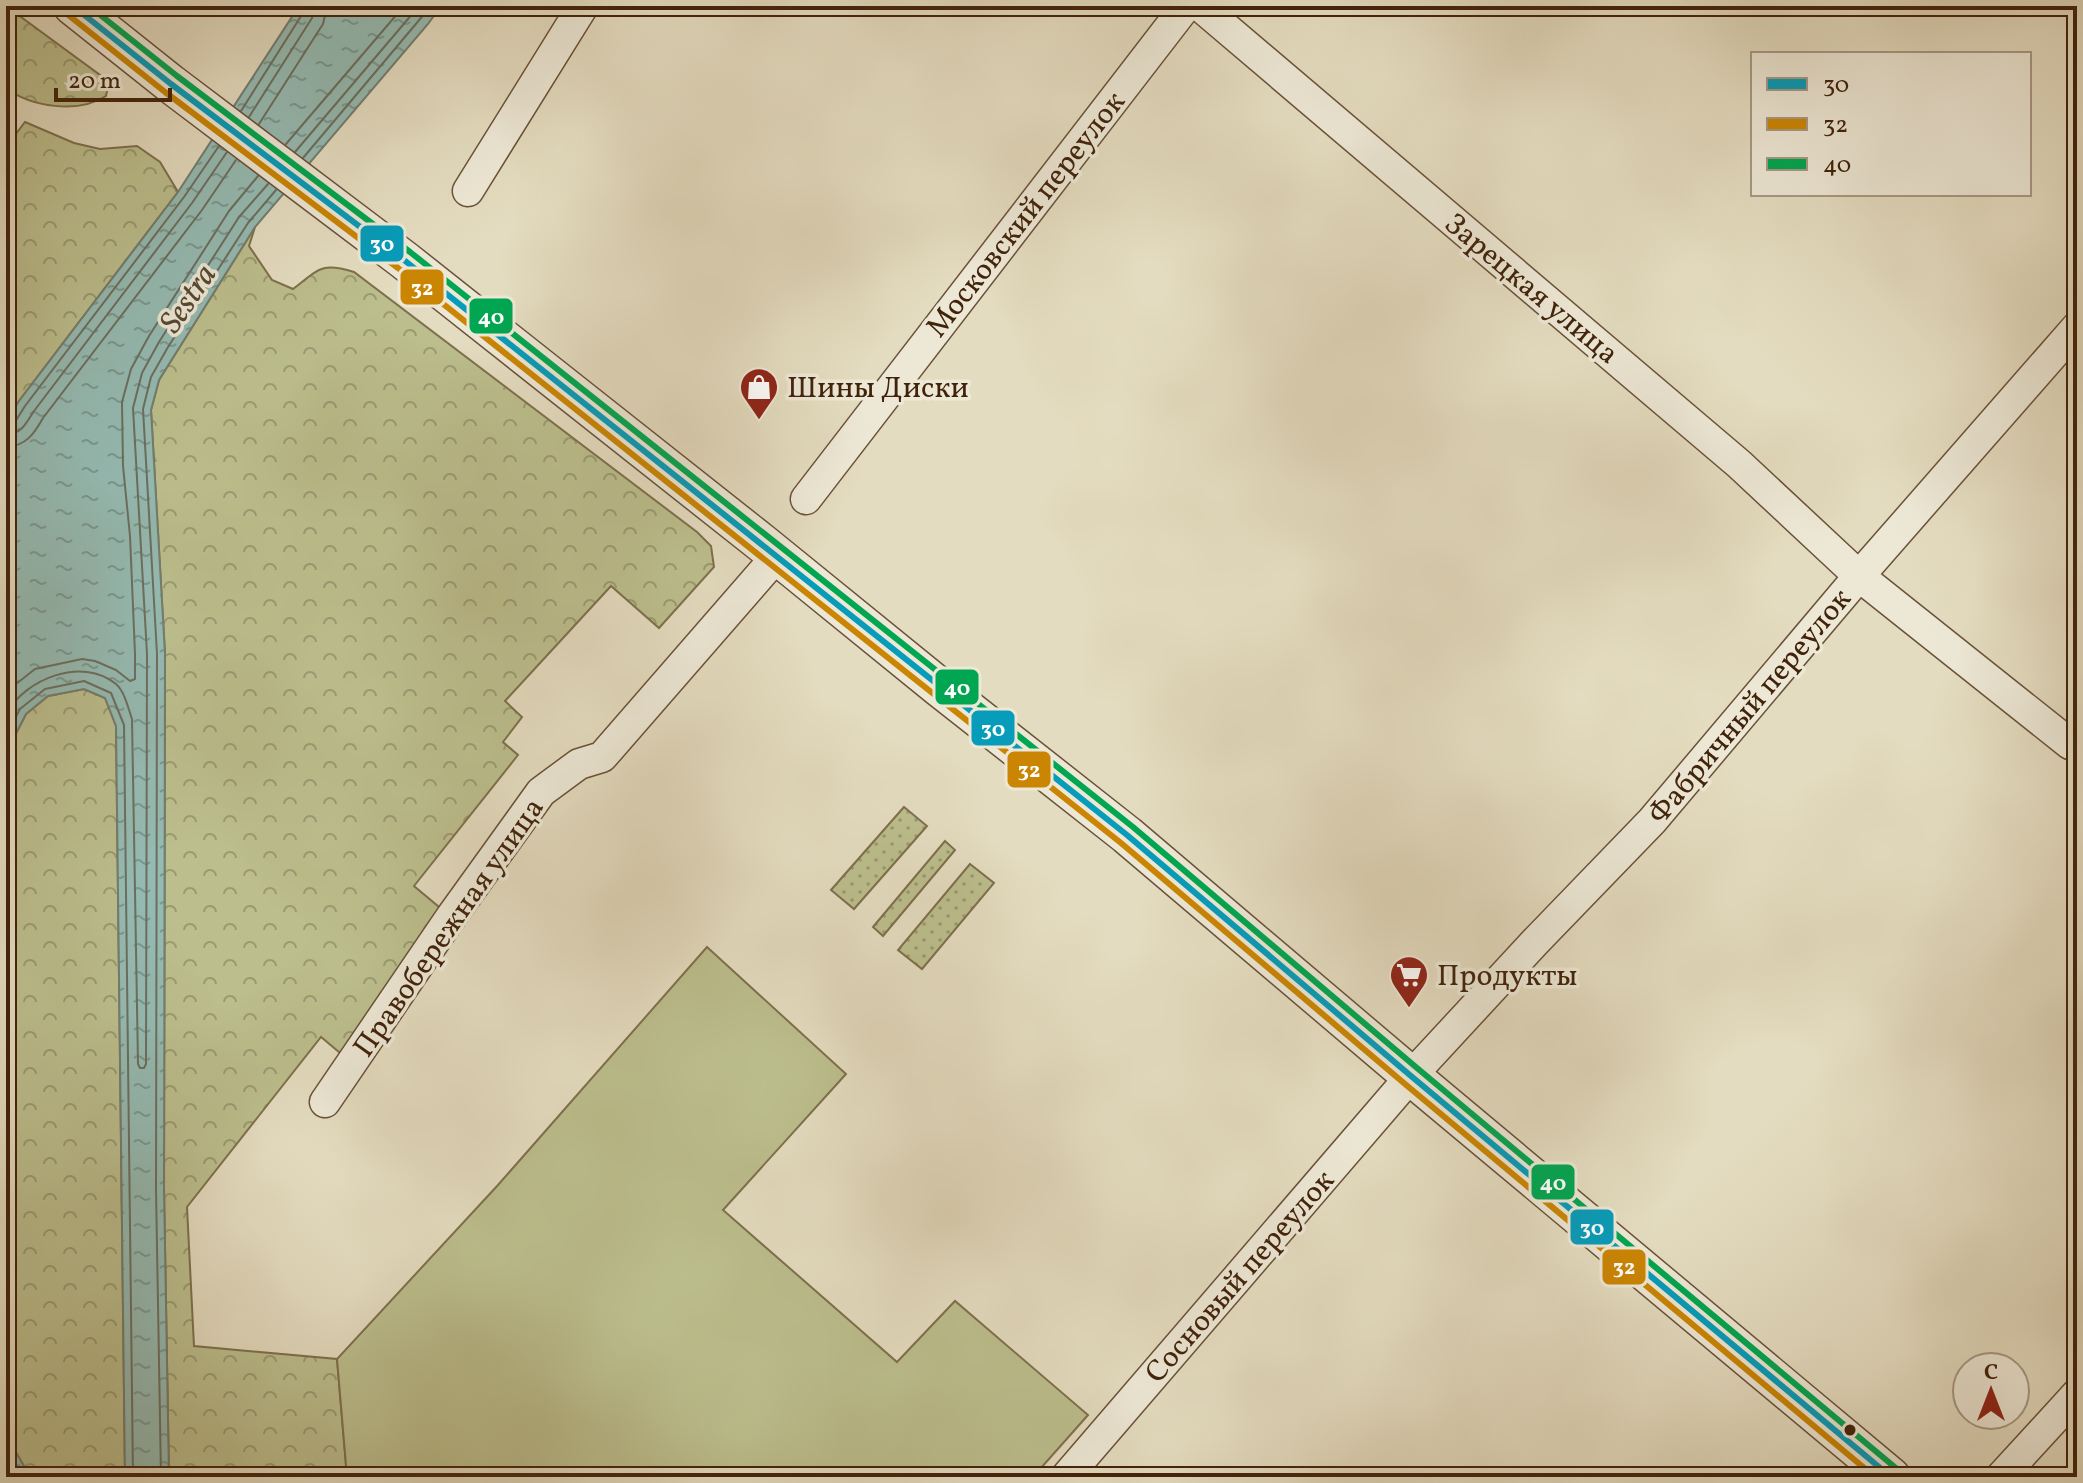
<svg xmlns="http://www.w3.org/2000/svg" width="2083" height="1483" viewBox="0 0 2083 1483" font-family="Vollkorn,serif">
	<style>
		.grass { fill: url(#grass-dots); stroke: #7e704c; stroke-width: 2 }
		.forest { fill: url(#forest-crowns); stroke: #7e704c; stroke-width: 2 }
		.green { fill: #bcbe8d; stroke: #7e704c; stroke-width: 2 }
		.water { fill: url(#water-ripples); stroke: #737e70; stroke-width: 2 }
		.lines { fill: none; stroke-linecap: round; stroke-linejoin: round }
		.shore { stroke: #6b6f5f; stroke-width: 2 }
		.minor-casing { stroke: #6a5138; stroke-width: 33 }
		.tertiary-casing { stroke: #6a5138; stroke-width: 41 }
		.minor { stroke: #ede8d6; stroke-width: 30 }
		.tertiary { stroke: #ede8d6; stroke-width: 38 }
		.bus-1-casing { stroke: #ede8d6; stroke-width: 12 }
		.bus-2-casing { stroke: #ede8d6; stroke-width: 12 }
		.bus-3-casing { stroke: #ede8d6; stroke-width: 12 }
		.bus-1 { stroke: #069cba; stroke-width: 6 }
		.bus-2 { stroke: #ca8503; stroke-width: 6 }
		.bus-3 { stroke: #00a651; stroke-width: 6 }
		.bus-dot { fill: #41230b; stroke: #ede8d6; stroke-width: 3 }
		.labels { text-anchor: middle; stroke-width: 7; stroke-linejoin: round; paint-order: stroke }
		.street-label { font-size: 30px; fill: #41230b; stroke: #ede8d6 }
		.poi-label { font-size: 30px; fill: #41230b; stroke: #ede8d6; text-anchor: start }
		.water-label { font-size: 32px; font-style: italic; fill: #564935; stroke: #ede8d6 }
		.line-badge { stroke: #ede8d6; stroke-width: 3 }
		.badge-label { font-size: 22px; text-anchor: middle; font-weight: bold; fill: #fff }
	</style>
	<defs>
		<pattern id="grass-dots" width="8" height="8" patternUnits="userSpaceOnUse" patternTransform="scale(2)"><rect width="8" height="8" fill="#bcbe8d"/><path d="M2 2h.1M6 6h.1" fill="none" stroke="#9a9a71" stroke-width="1.8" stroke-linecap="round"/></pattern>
		<pattern id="forest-crowns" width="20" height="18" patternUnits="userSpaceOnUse" patternTransform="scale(2)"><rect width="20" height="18" fill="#bcbe8d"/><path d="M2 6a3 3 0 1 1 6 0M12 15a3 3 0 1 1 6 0" fill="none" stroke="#9a9a71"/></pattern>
		<pattern id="water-ripples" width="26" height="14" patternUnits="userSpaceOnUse" patternTransform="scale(2)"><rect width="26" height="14" fill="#95bbb3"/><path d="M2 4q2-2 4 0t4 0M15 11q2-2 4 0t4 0" fill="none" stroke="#7b9890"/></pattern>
	</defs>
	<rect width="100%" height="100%" fill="#e4dcc0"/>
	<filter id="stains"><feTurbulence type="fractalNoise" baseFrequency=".0025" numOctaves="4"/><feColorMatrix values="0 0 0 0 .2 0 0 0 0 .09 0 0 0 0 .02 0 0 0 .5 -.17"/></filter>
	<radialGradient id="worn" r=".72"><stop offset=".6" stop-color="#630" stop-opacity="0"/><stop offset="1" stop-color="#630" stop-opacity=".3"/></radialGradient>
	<!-- grass -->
	<path class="grass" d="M 904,807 L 927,826 L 854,909 L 831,890 Z
		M 945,841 L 955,850 L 883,936 L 873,927 Z
		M 970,864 L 994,883 L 922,969 L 898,950 Z"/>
	<!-- forest -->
	<path class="forest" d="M 6,6 L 100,75 L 108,86 L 106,96 C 78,114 31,107 6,88 Z
		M 25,122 L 74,143 L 100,149 L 137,146 L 160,162 L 178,192 L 19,401 L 6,422 L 6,147 Z
		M 255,227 L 249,246 L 272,280 L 293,289 C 319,269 321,262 354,272 L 697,532 L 711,546 L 714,567 L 659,628 L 611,586 L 505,701 L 522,717 L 503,742 L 518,755 L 414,886 L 451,917 L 352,1063 L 321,1037 L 187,1207 L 194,1346 L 337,1359 L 347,1477 L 169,1477 L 164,1189 L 165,654 L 151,410 L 159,380 Z
		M 84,689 L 105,698 L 116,726 L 125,1477 L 38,1477 L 25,1468 L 6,1435 L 6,753 L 26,714 L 48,696 Z"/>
	<!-- green -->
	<path class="green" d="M 707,947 L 846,1074 L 723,1210 L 897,1362 L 955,1301 L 1088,1415 L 1033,1477 L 347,1477 L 337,1359 L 498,1185 Z"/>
	<!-- water -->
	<path class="water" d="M 299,6 L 441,6 L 428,24 L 255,227 L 159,380 L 151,410 L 165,654 L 164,1189 L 169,1477 L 125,1477 L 116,726 L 105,698 L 84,689 L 48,696 L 26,714 L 6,753 L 6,422 L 19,401 L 178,192 Z
		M 6,1435 L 25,1468 L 38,1477 L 6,1477 Z"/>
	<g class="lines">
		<!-- shore -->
		<path class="shore" d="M 241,111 L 303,13 L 305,6
			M 249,117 L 312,18 L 315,6
			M 259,124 L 323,24 L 327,6
			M 286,144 L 404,6
			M 295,152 L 419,6
			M 303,158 L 431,6
			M 6,425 L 15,422 L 25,406 L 184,197 L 219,146
			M 6,435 C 22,434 26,423 34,411 L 192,203 L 227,152
			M 6,447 C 26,446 34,434 43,418 L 202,210 L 236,160
			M 6,692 L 35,669 L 82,659 L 95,661 L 116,670 L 130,681 L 135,679 L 135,654 L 130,536 L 123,466 L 122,402 L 131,369 L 149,336 L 229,211 L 258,176
			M 6,714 C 25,679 82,656 116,684 C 125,692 128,708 132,719 L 138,1064 L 140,1068 L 144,1068 L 146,1064 L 147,654 L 133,408 L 142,373 L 159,342 L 239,217 L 268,184
			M 6,736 L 20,709 L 45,689 L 84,681 L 111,693 L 124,725 L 133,1477
			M 161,1477 L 156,1189 L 157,654 L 143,409 L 151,377 L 168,347 L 248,223 L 276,190"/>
		<!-- minor casing -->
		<g class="minor-casing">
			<path id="minor" d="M 1200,6 L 1739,464 L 1859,576 L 2070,744 L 2077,743
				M 468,191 L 583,6
				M 806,499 L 1186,6
				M 325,1102 L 451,917 L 541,792 L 579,764 L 602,757 L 777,556
				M 1066,1477 L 1411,1076 L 1535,942 L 1652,821 L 1859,576 L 2077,327
				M 2001,1477 L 2077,1394"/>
		</g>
		<!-- tertiary casing -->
		<g class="tertiary-casing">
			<path id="tertiary" d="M 73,6 L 171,84 L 404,260 L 763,544 L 939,687 L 1127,835 L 1411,1076 L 1891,1477"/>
		</g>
		<!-- minor -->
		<use href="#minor" class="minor"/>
		<!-- tertiary -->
		<use href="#tertiary" class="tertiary"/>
		<!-- bus-1 casing -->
		<g class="bus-1-casing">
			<path id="bus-1" d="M 73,6 L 171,84 L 404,260 L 1127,835 L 1411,1076 L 1891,1477"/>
		</g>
		<!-- bus-2 casing -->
		<g class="bus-2-casing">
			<path id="bus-2" d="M 67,14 L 165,92 L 398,268 L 1121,843 L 1405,1084 L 1875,1477"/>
		</g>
		<!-- bus-3 casing -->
		<g class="bus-3-casing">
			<path id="bus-3" d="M 89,6 L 177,76 L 410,252 L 1133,827 L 1417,1068 L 1897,1469"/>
		</g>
		<!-- bus-1 -->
		<use href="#bus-1" class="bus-1"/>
		<!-- bus-2 -->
		<use href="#bus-2" class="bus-2"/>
		<!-- bus-3 -->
		<use href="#bus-3" class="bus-3"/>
	</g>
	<!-- icons -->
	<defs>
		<g id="shop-pin" transform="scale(2)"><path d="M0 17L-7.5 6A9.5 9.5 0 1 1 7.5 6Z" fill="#8f2418" stroke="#ede8d6"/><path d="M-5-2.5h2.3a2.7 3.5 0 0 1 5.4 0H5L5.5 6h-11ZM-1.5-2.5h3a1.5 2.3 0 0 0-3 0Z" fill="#fff"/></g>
		<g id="supermarket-pin" transform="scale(2)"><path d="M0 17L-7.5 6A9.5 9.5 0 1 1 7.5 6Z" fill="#8f2418" stroke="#ede8d6"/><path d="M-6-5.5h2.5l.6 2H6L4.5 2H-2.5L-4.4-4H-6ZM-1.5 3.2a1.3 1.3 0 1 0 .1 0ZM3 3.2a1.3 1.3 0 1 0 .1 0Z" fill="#fff"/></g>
	</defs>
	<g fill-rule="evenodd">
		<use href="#shop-pin" x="759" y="387"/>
		<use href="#supermarket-pin" x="1409" y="975"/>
	</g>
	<!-- markers -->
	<circle class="bus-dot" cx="1850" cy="1430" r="7"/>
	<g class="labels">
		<!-- street labels -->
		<g class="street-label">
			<text transform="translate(1025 214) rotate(-52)" y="10">Московский переулок</text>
			<text transform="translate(1532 288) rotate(40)" y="10">Зарецкая улица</text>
			<text transform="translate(1749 706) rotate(-50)" y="10">Фабричный переулок</text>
			<text transform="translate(448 927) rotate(-55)" y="10">Правобережная улица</text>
			<text transform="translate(1239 1276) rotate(-49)" y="10">Сосновый переулок</text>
		</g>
		<!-- poi labels -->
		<g class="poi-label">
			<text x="787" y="397">Шины Диски</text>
			<text x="1437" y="985">Продукты</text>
		</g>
		<!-- water labels -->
		<g class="water-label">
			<text transform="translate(187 298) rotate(-56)" y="11">Sestra</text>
		</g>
	</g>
	<g class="line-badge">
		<rect x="359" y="224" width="46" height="39" rx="8" fill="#069cba"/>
		<rect x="399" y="268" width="46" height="38" rx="8" fill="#ca8503"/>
		<rect x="468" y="297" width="46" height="38" rx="8" fill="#00a651"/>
		<rect x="934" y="668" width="46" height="38" rx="8" fill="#00a651"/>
		<rect x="970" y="709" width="46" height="38" rx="8" fill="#069cba"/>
		<rect x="1006" y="750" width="46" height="39" rx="8" fill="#ca8503"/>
		<rect x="1530" y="1163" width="46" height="38" rx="8" fill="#00a651"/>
		<rect x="1569" y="1208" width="46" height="38" rx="8" fill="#069cba"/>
		<rect x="1601" y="1248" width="46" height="38" rx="8" fill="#ca8503"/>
	</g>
	<g class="badge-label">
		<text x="382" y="251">30</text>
		<text x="422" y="295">32</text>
		<text x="491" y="324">40</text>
		<text x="957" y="695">40</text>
		<text x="993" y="736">30</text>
		<text x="1029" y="777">32</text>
		<text x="1553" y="1190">40</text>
		<text x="1592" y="1235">30</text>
		<text x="1624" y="1274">32</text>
	</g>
	<!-- margin -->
	<rect width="2083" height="1483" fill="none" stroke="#e4dcc0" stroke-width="32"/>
	<rect x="8" y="8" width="2067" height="1467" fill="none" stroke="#41230b" stroke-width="4"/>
	<rect x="16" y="16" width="2051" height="1451" fill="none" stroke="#41230b" stroke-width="2"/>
	<!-- legend -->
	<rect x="1751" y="52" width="280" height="144" fill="#ede8d6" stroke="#a89985" stroke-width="2"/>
	<rect x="1767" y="78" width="40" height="12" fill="#069cba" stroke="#a89985" stroke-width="2"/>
	<text x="1823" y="92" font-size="24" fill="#41230b">30</text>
	<rect x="1767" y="118" width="40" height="12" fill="#ca8503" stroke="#a89985" stroke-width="2"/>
	<text x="1823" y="132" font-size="24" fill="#41230b">32</text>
	<rect x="1767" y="158" width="40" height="12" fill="#00a651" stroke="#a89985" stroke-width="2"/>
	<text x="1823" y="172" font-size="24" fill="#41230b">40</text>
	<!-- north arrow -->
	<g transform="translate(1991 1391)"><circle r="38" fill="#ede8d6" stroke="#a89985" stroke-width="2"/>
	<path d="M0-6L14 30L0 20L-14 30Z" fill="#8f2418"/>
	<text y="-12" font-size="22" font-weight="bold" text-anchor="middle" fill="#41230b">С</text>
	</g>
	<!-- scale -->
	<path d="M56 88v12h114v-12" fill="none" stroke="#41230b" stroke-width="4"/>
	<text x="68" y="88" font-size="24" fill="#41230b" stroke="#ede8d6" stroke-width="6" paint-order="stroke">20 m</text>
	<rect width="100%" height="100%" filter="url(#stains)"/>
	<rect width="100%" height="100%" fill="url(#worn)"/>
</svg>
